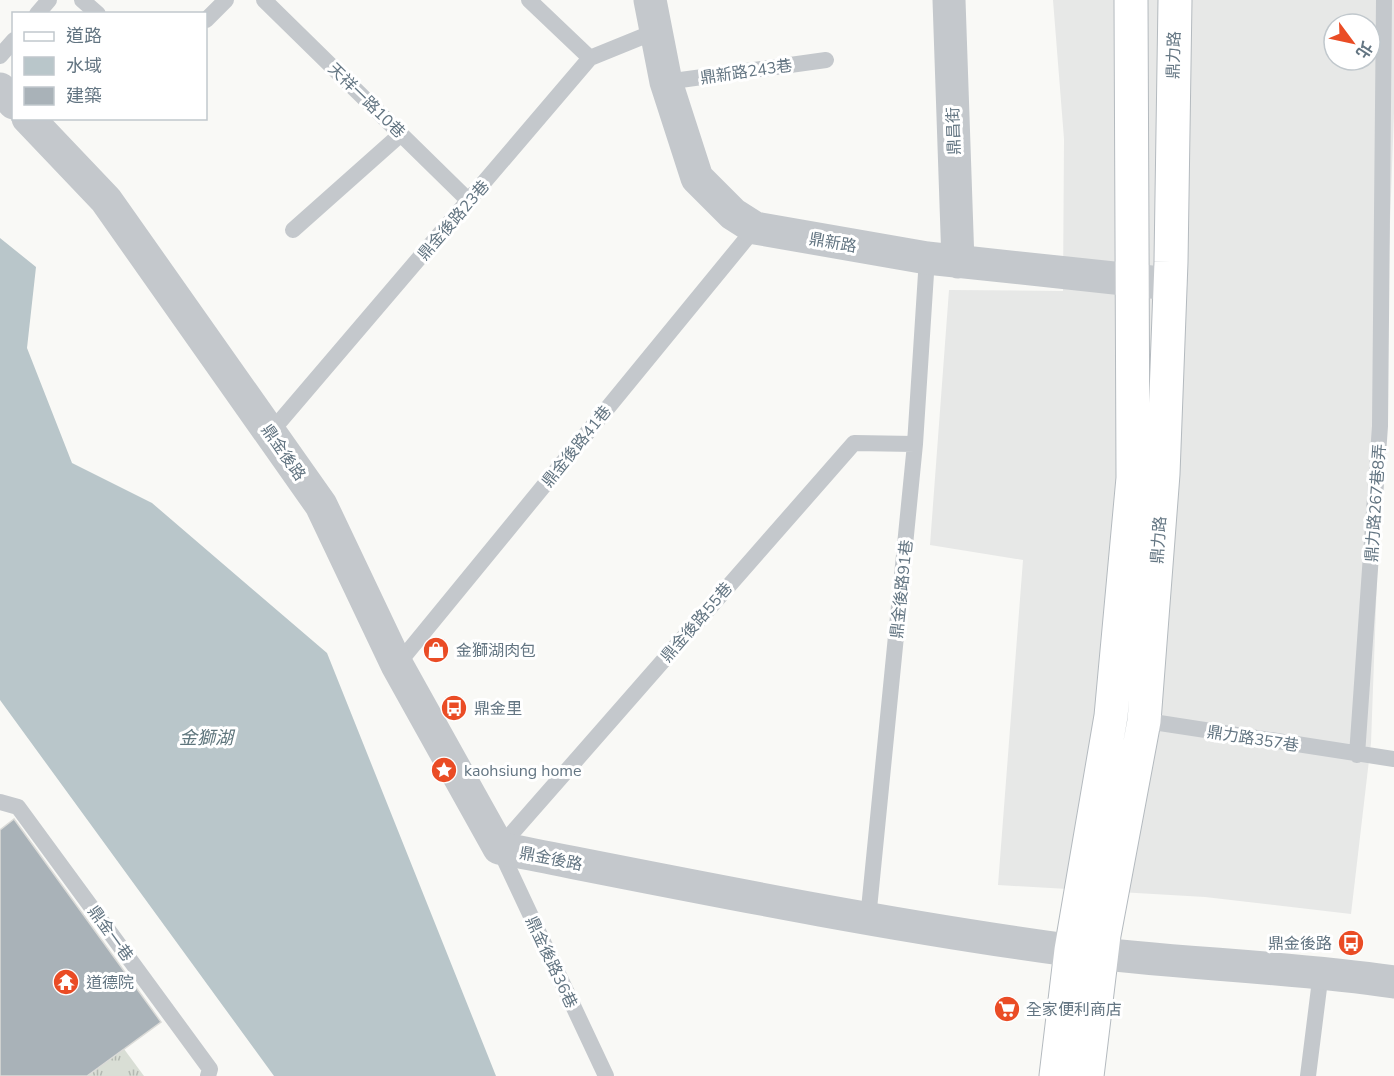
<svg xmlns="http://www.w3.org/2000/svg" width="1394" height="1076" viewBox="0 0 1394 1076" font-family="'Nunito Sans','Noto Sans TC',sans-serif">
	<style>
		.built { fill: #e7e8e7; fill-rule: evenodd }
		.park { fill: url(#park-tufts) }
		.water { fill: #b9c6ca }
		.building { fill: #a9b2b8; stroke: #dbdbd8; stroke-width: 1.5 }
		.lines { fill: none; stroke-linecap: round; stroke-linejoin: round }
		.secondary-casing { stroke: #b4babf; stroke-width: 35 }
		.lane { stroke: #c4c8cc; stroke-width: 16 }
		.street { stroke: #c4c8cc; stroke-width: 33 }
		.secondary { stroke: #fff; stroke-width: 33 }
		.labels { text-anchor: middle; stroke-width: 6; stroke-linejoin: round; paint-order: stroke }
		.street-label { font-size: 16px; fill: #637582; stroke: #fff }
		.poi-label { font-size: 16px; fill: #637582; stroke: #fff; text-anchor: start }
		.water-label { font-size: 18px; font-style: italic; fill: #5e757c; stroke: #fff }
	</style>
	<defs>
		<pattern id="park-tufts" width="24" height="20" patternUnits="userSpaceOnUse" patternTransform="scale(1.5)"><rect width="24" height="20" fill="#d9ded5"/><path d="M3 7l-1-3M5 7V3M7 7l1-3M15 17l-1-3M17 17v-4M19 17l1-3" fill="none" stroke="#b4b9b2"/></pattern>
	</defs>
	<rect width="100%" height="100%" fill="#f9f9f6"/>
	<!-- built -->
	<path class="built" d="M 1053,0 L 1394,0 L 1394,113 L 1371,743 L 1351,914 L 1205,897 L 998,885 L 1023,560 L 930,545 L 949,290 L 1063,291 L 1064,139 ZM 1334,24 L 1370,24 L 1370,60 L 1334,60 Z"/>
	<!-- park -->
	<path class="park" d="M 124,1049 L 144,1076 L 87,1076 Z"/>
	<!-- water -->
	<path class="water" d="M 0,238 L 36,267 L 27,348 L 72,463 L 152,503 L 327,653 L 496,1076 L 274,1076 L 0,700 Z"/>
	<!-- building -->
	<path class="building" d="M 14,819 L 161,1022 L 87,1076 L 0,1076 L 0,830 Z"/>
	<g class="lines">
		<!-- secondary casing -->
		<g class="secondary-casing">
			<path id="secondary" d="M 1056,1076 L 1071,950 L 1111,716 L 1133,478 L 1131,0
				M 1087,1076 L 1104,935 L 1144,721 L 1163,474 L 1171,262 L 1175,0"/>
		</g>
		<!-- lane -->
		<path class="lane" d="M 82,0 L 98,14
			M 264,0 L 469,201
			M 529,0 L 590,58
			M 37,14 L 49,0
			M 206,20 L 226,0
			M 0,56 L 14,40
			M 666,82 L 826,60
			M 293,230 L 401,134
			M 270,433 L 590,58 L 654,32
			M 397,665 L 755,228
			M 1140,720 L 1394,759
			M 1357,755 L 1380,426 L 1384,0
			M 0,802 L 18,807 L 210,1069 L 208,1076
			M 868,919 L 915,444 L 927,258
			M 606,1076 L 499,848 L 854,443 L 915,444
			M 1308,1076 L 1321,972"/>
		<!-- street -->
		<path class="street" d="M 650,0 L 666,82 L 697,178 L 733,214 L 755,228 L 927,258 L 1170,284
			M 949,0 L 958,262
			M 0,89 L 14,103
			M 28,118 L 106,200 L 321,505 L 397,665 L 499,848 C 688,885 877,924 1068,950 C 1176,964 1286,966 1394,982"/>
		<!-- secondary -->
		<use href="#secondary" class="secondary"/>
	</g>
	<!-- icons -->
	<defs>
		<g id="shop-disc" transform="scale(1.35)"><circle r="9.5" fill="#ea4c25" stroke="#fff"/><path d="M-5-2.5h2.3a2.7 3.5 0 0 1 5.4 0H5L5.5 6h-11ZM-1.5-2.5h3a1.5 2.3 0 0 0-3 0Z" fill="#fff"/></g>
		<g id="bus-disc" transform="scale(1.35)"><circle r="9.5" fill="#ea4c25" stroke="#fff"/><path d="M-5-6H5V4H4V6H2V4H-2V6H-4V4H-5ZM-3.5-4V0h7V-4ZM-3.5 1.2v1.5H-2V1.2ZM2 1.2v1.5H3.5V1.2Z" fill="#fff"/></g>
		<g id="sight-disc" transform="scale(1.35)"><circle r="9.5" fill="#ea4c25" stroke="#fff"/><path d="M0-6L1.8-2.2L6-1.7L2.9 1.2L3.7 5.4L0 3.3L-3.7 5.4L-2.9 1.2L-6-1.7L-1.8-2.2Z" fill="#fff"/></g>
		<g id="temple-disc" transform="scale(1.35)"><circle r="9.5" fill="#ea4c25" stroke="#fff"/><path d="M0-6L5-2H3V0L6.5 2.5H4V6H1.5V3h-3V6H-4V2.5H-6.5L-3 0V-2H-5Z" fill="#fff"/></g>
		<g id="supermarket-disc" transform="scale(1.35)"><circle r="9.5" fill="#ea4c25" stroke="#fff"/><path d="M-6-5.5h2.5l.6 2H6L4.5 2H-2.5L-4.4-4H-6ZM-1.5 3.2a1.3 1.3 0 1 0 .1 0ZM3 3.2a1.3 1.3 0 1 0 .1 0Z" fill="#fff"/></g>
	</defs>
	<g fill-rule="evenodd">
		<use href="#shop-disc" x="436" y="650"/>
		<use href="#bus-disc" x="454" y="708"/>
		<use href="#sight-disc" x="444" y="770"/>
		<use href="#bus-disc" x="1351" y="943"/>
		<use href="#temple-disc" x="66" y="982"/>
		<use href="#supermarket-disc" x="1007" y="1009"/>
	</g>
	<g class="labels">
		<!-- street labels -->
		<g class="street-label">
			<text transform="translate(1173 55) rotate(-88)" y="6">鼎力路</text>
			<text transform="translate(746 71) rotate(-8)" y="6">鼎新路243巷</text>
			<text transform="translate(367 100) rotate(44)" y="6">天祥一路10巷</text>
			<text transform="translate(953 131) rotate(-92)" y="6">鼎昌街</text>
			<text transform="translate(453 220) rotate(-49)" y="6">鼎金後路23巷</text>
			<text transform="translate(833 242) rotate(10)" y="6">鼎新路</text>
			<text transform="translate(576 446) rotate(-51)" y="6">鼎金後路41巷</text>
			<text transform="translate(284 452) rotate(55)" y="6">鼎金後路</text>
			<text transform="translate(1375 503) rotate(-86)" y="6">鼎力路267巷8弄</text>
			<text transform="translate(1158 540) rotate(-86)" y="6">鼎力路</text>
			<text transform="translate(901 589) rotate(-84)" y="6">鼎金後路91巷</text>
			<text transform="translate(696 622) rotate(-49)" y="6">鼎金後路55巷</text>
			<text transform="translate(1253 738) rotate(9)" y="6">鼎力路357巷</text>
			<text transform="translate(551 858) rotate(11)" y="6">鼎金後路</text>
			<text transform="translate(111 933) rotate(54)" y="6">鼎金一巷</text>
			<text transform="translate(552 962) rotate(65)" y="6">鼎金後路36巷</text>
		</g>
		<!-- poi labels -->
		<g class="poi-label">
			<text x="456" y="656">金獅湖肉包</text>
			<text x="474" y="714">鼎金里</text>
			<text x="464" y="776">kaohsiung home</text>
			<text x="1332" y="949" text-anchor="end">鼎金後路</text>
			<text x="86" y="988">道德院</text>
			<text x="1026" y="1015">全家便利商店</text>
		</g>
		<!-- water labels -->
		<g class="water-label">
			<text x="206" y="744">金獅湖</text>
		</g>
	</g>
	<!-- legend -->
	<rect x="12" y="12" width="195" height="108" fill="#ffffff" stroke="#c1c8cd" stroke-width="1.5"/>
	<rect x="24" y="32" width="30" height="9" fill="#ffffff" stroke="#c1c8cd" stroke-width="1.5"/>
	<text x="66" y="42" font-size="18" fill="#637582">道路</text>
	<rect x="24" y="57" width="30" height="18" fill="#b9c6ca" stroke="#c1c8cd" stroke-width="1.5"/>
	<text x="66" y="72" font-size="18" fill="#637582">水域</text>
	<rect x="24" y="87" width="30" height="18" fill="#a9b2b8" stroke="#c1c8cd" stroke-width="1.5"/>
	<text x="66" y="102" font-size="18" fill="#637582">建築</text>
	<!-- north arrow -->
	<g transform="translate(1352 42) rotate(123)"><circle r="28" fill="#ffffff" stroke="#c1c8cd" stroke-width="1.5"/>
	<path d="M0-4.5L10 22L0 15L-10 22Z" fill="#ea4c25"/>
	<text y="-9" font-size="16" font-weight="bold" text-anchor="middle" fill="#637582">北</text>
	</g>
</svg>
